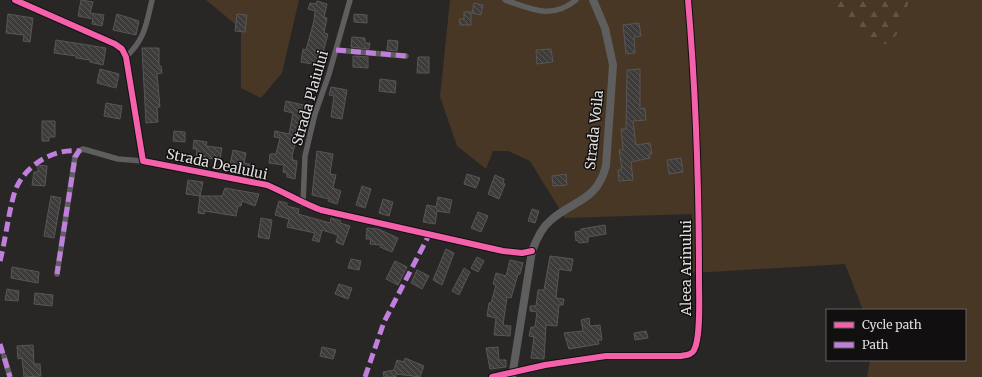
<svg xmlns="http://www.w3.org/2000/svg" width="982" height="377" viewBox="0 0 982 377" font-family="Merriweather,serif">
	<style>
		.green { fill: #483724 }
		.forest { fill: url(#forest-firs) }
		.building { fill: url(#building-back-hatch); stroke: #585656 }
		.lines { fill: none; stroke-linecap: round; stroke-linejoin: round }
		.street { stroke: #5f5e5e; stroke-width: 5.5 }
		.secondary { stroke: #5f5e5e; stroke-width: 8 }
		.quiet { stroke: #c07fdc; stroke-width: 5; stroke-dasharray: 10 5; stroke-linecap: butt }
		.cycleway-casing { stroke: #110f0f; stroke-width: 8 }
		.cycleway { stroke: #f560ab; stroke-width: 6 }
		.labels { text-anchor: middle; stroke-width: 3; stroke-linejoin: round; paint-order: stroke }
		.street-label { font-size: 14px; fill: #e0dedd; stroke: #110f0f }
	</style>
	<defs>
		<pattern id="forest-firs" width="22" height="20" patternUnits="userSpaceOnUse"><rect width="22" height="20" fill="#483724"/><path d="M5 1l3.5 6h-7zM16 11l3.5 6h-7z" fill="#625443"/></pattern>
		<pattern id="building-back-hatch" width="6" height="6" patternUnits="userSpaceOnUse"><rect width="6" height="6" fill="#3d3c3b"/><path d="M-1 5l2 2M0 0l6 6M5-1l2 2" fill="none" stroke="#595857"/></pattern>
	</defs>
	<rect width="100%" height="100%" fill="#282726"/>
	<!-- green -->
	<path class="green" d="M 206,0 L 299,0 L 282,73 L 261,98 L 241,88 L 241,29 Z
		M 450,0 L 982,0 L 982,377 L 867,377 L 870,360 L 965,360 L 965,310 L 863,310 L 845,264 L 693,273 L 692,214 L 565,218 L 530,161 L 508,151 L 493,151 L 486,169 L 457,146 L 440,97 Z"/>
	<!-- forest -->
	<path class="forest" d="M 834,0 L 909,0 C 904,18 902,32 888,44 L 874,43 L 858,28 L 838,15 Z"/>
	<!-- building -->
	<path class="building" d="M 81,0 L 93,2 L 90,13 L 104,15 L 102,26 L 92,24 L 93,19 L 78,16 Z
		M 317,1 L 327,4 L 324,17 L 327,18 L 324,33 L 328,34 L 323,52 L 325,53 L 323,66 L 301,62 L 303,49 L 306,50 L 314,21 L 315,11 L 308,9 L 310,3 L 316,4 Z
		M 474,3 L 483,5 L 481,15 L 472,13 Z
		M 464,12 L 471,12 L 471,25 L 460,25 L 459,19 L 464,19 Z
		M 8,14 L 33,18 L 30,42 L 23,41 L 24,35 L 6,33 Z
		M 117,14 L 139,21 L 136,35 L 113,30 Z
		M 237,14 L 247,15 L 245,32 L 235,31 Z
		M 354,14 L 367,15 L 367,23 L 354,22 Z
		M 639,23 L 641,36 L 634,37 L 635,53 L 626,54 L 623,25 Z
		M 352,37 L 365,38 L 365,43 L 370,43 L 369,49 L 351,47 Z
		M 56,40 L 106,48 L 103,65 L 90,62 L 90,60 L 76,58 L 76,56 L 54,53 Z
		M 388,40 L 398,41 L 397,51 L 387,50 Z
		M 142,48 L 159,48 L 159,66 L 161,66 L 162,73 L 157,74 L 160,107 L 157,107 L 158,122 L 146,123 Z
		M 551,49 L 553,62 L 537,64 L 536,50 Z
		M 353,56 L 368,57 L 368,68 L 353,67 Z
		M 418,57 L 429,57 L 429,73 L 417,73 Z
		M 100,69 L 119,74 L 116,88 L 97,83 Z
		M 640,69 L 640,109 L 645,108 L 646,120 L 633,121 L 636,145 L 650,143 L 652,154 L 649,154 L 650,158 L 631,162 L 633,180 L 619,181 L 618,170 L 622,169 L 619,150 L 623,150 L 621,129 L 626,129 L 627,70 Z
		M 380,79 L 396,81 L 395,93 L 379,91 Z
		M 331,87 L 347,90 L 342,119 L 331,117 L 334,96 L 329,95 Z
		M 286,101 L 308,106 L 301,133 L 298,132 L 292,156 L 293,160 L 297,161 L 295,179 L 287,177 L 287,173 L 283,172 L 284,165 L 269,163 L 270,154 L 276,154 L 280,138 L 274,137 L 275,131 L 289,134 L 293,113 L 284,111 Z
		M 106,103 L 122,106 L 120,119 L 104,116 Z
		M 42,121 L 55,121 L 55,137 L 49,137 L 49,141 L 42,141 Z
		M 174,131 L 185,132 L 185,142 L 173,141 Z
		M 194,140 L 207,142 L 206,146 L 222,148 L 220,159 L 196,158 L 197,149 L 193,149 Z
		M 233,150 L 246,153 L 244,163 L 253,165 L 251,175 L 229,170 Z
		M 317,151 L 333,154 L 330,174 L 336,175 L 333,188 L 341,191 L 337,204 L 328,201 L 329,199 L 312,195 Z
		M 681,158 L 683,172 L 669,174 L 667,160 Z
		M 38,165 L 47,166 L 45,186 L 32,185 L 34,172 L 38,172 Z
		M 467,174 L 480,178 L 476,188 L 464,184 Z
		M 566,174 L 567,185 L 553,186 L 552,176 Z
		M 495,175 L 504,179 L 503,183 L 505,184 L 499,199 L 488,194 Z
		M 188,180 L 203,182 L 200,196 L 186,194 Z
		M 362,186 L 371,189 L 365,208 L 356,205 Z
		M 225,188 L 259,194 L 255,206 L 242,201 L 241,206 L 238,206 L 236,216 L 205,211 L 204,214 L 198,213 L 200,196 L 222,196 Z
		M 51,196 L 61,198 L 54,238 L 44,236 Z
		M 438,197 L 452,200 L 449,213 L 437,211 L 435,224 L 423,222 L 427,205 L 436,207 Z
		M 383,199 L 393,202 L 389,216 L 379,213 Z
		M 279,201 L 287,203 L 287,206 L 299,209 L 298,214 L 330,223 L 331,218 L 341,221 L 340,223 L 350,226 L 343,245 L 336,242 L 338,235 L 322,230 L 319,242 L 312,240 L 315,233 L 287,227 L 289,219 L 275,215 Z
		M 532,209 L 539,211 L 535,223 L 528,221 Z
		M 478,212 L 488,216 L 481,232 L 471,228 Z
		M 261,218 L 272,220 L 269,239 L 258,237 Z
		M 605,225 L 606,234 L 588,237 L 588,242 L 579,243 L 578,240 L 576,241 L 575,232 L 581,231 L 581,229 Z
		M 367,228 L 378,229 L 398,238 L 392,252 L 380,247 L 381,245 L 370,244 L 371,239 L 366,239 Z
		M 446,249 L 454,253 L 442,285 L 433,280 Z
		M 550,256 L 573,259 L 571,271 L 559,269 L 556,298 L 564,299 L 563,305 L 559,305 L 557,326 L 546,325 L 544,359 L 531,358 L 534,337 L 529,336 L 531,327 L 535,327 L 537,312 L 530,311 L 530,306 L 536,306 L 538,290 L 544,290 Z
		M 477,257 L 484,261 L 478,272 L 471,268 Z
		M 351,259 L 361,261 L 359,270 L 348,268 Z
		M 510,260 L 523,263 L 520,274 L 518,274 L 511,298 L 507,297 L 503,325 L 511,326 L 510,336 L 494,335 L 496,318 L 487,316 L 489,303 L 491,303 L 496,285 L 493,284 L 496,273 L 506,276 Z
		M 395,261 L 407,267 L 398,285 L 386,279 Z
		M 12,267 L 39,272 L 38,283 L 11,278 Z
		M 464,268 L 470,272 L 459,295 L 452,291 Z
		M 417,270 L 429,276 L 422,289 L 411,283 Z
		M 339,284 L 352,288 L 348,299 L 335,294 Z
		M 7,289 L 19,291 L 18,301 L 5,300 Z
		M 35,293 L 53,295 L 52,306 L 34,304 Z
		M 589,318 L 590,326 L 600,325 L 602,340 L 598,340 L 599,344 L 569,349 L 564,333 L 583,331 L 581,320 Z
		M 646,331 L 648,338 L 635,340 L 634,333 Z
		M 33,345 L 34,364 L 40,364 L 41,376 L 24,377 L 22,358 L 18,359 L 17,346 Z
		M 322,347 L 336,350 L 333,359 L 320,356 Z
		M 498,347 L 499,360 L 506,360 L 506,367 L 490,369 L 486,348 Z
		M 405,358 L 424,366 L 420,377 L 396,374 L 396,377 L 384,377 L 383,372 L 394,370 L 397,360 L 404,362 Z"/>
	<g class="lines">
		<!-- street -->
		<path class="street" d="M 15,0 L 115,44 L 122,49 L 126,57 L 143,161 L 267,185 C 286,193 302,203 321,210 L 503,251 L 522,253 L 532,251
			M 505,0 C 531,9 552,20 576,0
			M 336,50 L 406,56
			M 126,57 C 145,39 146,25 152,0
			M 303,204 L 305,156 L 315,114 L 329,74 L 350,0
			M 57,274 L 75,157 L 79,151 L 83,149 L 118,159 L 143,161
			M 4,356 L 10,377
			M 492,377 L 545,365 L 606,356 L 681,356 C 686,355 692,355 694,350 C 701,338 699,297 699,281 C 699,187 696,94 688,0"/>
		<!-- secondary -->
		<path class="secondary" d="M 512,377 L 532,251 C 536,240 541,228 551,220 C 574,200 597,201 606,166 L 613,65 L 605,28 L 593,0"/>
		<!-- quiet -->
		<path class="quiet" d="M 336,50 L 406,56
			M 0,261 C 6,238 8,214 15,191 C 24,166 53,148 79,151 L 75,157 L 57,274
			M 0,344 L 10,377
			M 365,377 L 384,322 L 429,235"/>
		<!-- cycleway casing -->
		<g class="cycleway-casing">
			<path id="cycleway" d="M 15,0 L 115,44 L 122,49 L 126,57 L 143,161 L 267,185 C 286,193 302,203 321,210 L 503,251 L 522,253 L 532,251
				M 492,377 L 545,365 L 606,356 L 681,356 C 686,355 692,355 694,350 C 701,338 699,297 699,281 C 699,187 696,94 688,0"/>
		</g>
		<!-- cycleway -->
		<use href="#cycleway" class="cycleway"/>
	</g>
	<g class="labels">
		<!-- street labels -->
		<g class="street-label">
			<text transform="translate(310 98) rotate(-74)" y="5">Strada Plaiului</text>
			<text transform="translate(594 130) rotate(-84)" y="5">Strada Voila</text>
			<text transform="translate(217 164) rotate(12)" y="5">Strada Dealului</text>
			<text transform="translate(686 268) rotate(-90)" y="5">Aleea Arinului</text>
		</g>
	</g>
	<!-- legend -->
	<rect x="826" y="309" width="140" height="52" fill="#110f0f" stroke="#646261"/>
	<rect x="834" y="322" width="20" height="6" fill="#f560ab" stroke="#646261"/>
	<text x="862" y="329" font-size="12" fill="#e0dedd">Cycle path</text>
	<rect x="834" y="342" width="20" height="6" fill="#c07fdc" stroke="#646261"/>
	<text x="862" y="349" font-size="12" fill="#e0dedd">Path</text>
</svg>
